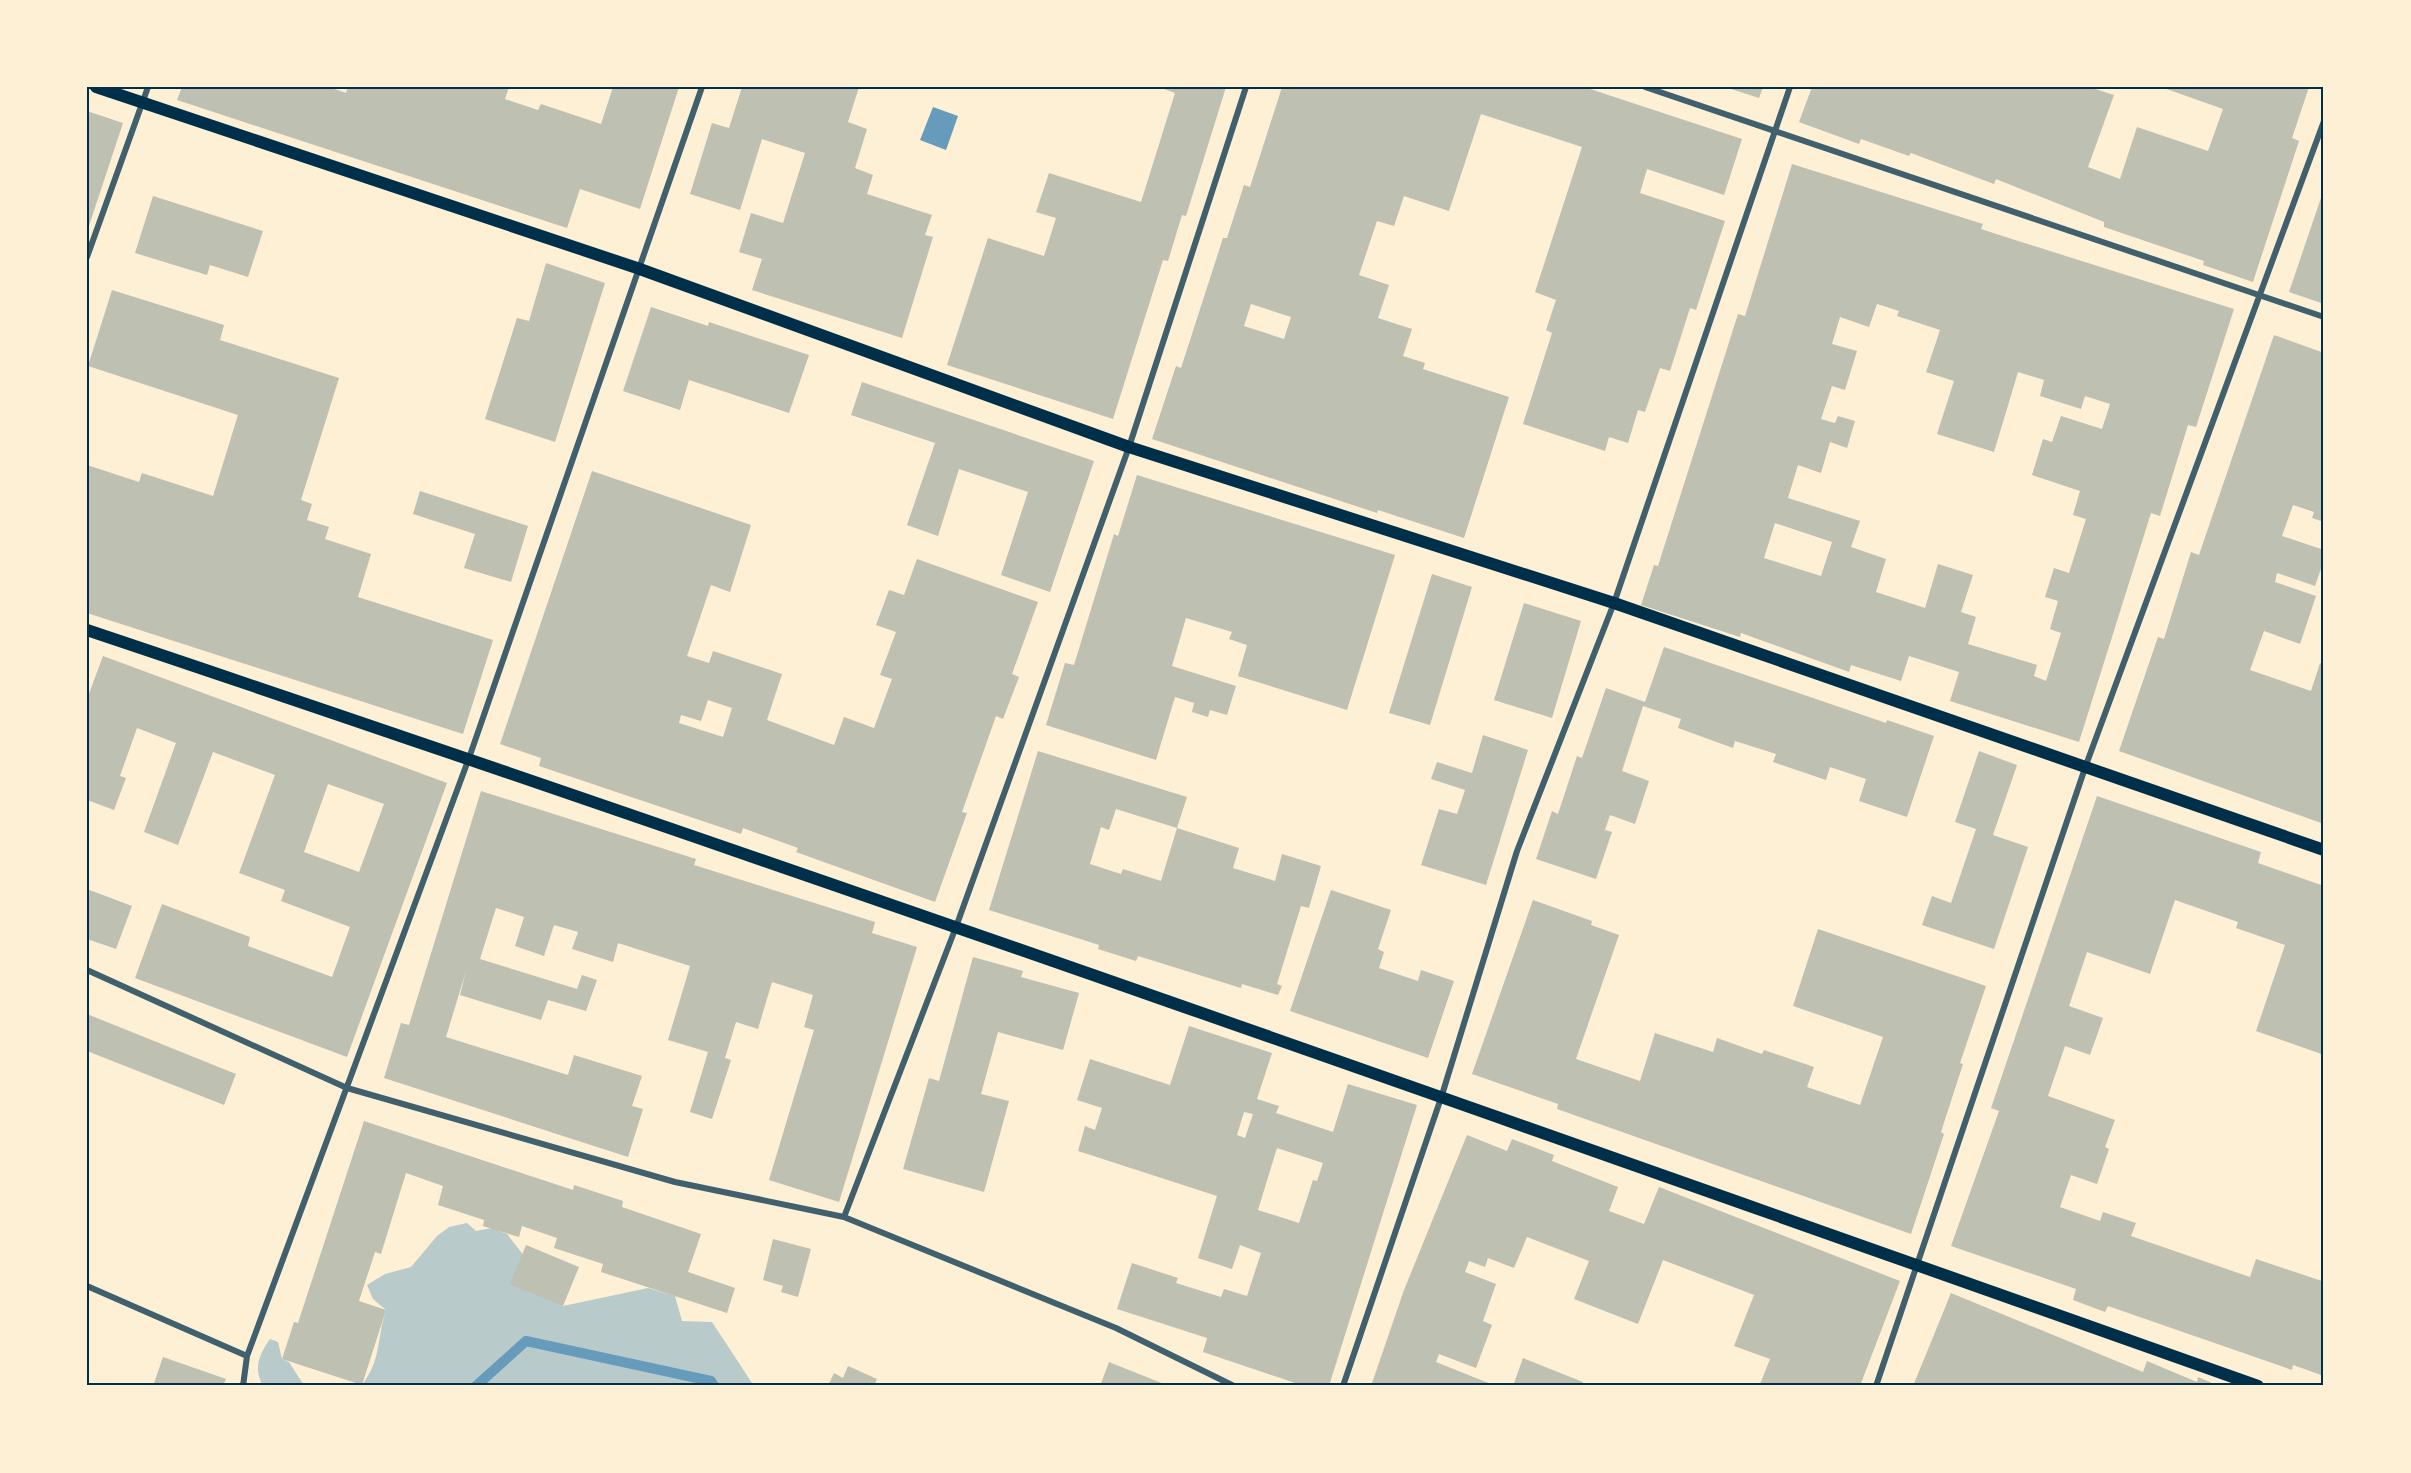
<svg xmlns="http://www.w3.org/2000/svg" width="2411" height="1473" viewBox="0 0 2411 1473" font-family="Rubik,sans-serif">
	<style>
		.green { fill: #b9caca }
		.water { fill: #669bbc }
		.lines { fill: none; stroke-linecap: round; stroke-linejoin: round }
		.stream { stroke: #669bbc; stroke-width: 10 }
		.building { fill: #bec0b2; fill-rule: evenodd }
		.minor { stroke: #3f606c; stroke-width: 6 }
		.secondary { stroke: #003049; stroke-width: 12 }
		.neatline { fill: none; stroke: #003049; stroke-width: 2 }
	</style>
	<rect width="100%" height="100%" fill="#fdf0d5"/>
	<!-- green -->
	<path class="green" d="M 467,1223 L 476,1231 L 492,1228 L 507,1234 L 563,1306 L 648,1288 L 675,1296 L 682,1321 L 712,1322 L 754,1386 L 356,1386 L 362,1385 C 382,1358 376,1341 386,1310 L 373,1299 L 367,1285 L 385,1274 L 411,1267 L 437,1236 L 449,1227 Z
		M 270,1339 L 278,1342 L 282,1359 L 289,1362 L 303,1384 L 320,1386 L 263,1386 C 253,1368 259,1355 270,1339 Z"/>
	<!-- water -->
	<path class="water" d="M 933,107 L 958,116 L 946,150 L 920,140 Z"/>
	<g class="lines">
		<!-- stream -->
		<path class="stream" d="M 476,1386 L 526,1341 L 711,1381 L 714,1386"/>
	</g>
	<!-- building -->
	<path class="building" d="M 182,87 L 329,87 L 346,93 L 348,87 L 509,87 L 505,99 L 538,110 L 541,104 L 601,124 L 613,87 L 679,87 L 640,209 L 580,189 L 567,228 L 177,100 Z
		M 742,87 L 859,87 L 848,122 L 867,129 L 855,168 L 873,175 L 867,194 L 932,215 L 925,235 L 933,237 L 902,338 L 752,290 L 762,259 L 739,252 L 751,213 L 783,223 L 805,153 L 762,139 L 740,210 L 690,194 L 712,123 L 729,128 Z
		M 1159,87 L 1226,87 L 1186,216 L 1182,215 L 1168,261 L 1163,260 L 1113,419 L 947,365 L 988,238 L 1044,256 L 1056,218 L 1036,212 L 1049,173 L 1141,202 L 1175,93 Z
		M 1282,87 L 1584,87 L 1742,139 L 1724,195 L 1647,169 L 1640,193 L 1725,221 L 1696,310 L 1690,308 L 1670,371 L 1660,368 L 1645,412 L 1638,410 L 1628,443 L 1609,437 L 1605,451 L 1523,424 L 1552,333 L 1546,330 L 1556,300 L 1535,292 L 1582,147 L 1481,114 L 1449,211 L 1404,196 L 1394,226 L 1377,221 L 1359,275 L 1389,285 L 1378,318 L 1412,329 L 1403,356 L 1425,363 L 1423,369 L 1509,397 L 1464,538 L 1378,510 L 1377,513 L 1152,439 L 1176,366 L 1181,368 L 1223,238 L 1227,238 L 1244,185 L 1250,187 ZM 1251,304 L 1291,317 L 1284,339 L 1244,326 Z
		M 1725,87 L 1763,87 L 1759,98 Z
		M 1812,87 L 2089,87 L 2114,95 L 2088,167 L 2120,179 L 2137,127 L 2208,151 L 2223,109 L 2161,87 L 2309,87 L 2292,138 L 2299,141 L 2253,282 L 2203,265 L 2204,261 L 2104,227 L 2104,222 L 1996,179 L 1994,184 L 1911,153 L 1909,156 L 1861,139 L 1859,144 L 1799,122 Z
		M 87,111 L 123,123 L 87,232 Z
		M 1792,164 L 1983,224 L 1981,229 L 2015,240 L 2234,309 L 2196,427 L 2188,425 L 2160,516 L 2151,513 L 2079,742 L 1950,701 L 1959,672 L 1909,656 L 1901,681 L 1851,665 L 1849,672 L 1741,633 L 1740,637 L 1641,605 L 1654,565 L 1658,566 L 1738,314 L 1745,316 ZM 1877,304 L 1899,311 L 1897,316 L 1940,330 L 1926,372 L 1954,381 L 1937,434 L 1994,452 L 2018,372 L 2044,380 L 2040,396 L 2081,409 L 2085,396 L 2110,404 L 2102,429 L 2061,416 L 2052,442 L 2043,439 L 2032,475 L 2080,491 L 2073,515 L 2086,519 L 2069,573 L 2054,568 L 2045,597 L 2058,601 L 2050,629 L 2061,633 L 2046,681 L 2034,676 L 2037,665 L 1968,644 L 1976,617 L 1961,612 L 1973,575 L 1938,564 L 1925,608 L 1876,592 L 1886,559 L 1851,547 L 1860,521 L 1788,498 L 1798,465 L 1821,473 L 1830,442 L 1847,448 L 1855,421 L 1838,416 L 1835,423 L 1821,419 L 1832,386 L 1845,390 L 1857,351 L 1832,344 L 1840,317 L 1869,327 ZM 1775,523 L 1832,542 L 1821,576 L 1764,558 Z
		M 2324,189 L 2324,304 L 2289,292 Z
		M 153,196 L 263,231 L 248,277 L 210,265 L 207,275 L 135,253 Z
		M 546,263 L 605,283 L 555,442 L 485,419 L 517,318 L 529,321 Z
		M 112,290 L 224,325 L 220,340 L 339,378 L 301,500 L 312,504 L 307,520 L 329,527 L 325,539 L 371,554 L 358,597 L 493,640 L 463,734 L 87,613 L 87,465 L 139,482 L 142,473 L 213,496 L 238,415 L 88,366 Z
		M 651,307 L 708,326 L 709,322 L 809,355 L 789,413 L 689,380 L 680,410 L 623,391 Z
		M 2274,335 L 2324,353 L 2324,522 L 2312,518 L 2314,512 L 2293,505 L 2282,536 L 2324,550 L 2324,560 L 2315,586 L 2277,573 L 2275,582 L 2316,596 L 2300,644 L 2264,631 L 2250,670 L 2311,691 L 2320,663 L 2324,665 L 2324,824 L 2119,751 L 2158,637 L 2164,639 L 2191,552 L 2199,555 Z
		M 862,382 L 1094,461 L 1050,592 L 1001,575 L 1028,492 L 959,469 L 938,536 L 907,525 L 935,443 L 851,415 Z
		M 592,471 L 751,525 L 730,592 L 711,585 L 687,656 L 709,663 L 713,651 L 782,674 L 767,720 L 834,745 L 844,717 L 874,728 L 892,679 L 880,675 L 896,632 L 876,625 L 889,590 L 904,595 L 917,559 L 1038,602 L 1012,674 L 1019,677 L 1003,719 L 996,716 L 962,812 L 967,813 L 935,902 L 796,852 L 798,848 L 743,828 L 741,834 L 539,766 L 541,758 L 500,744 ZM 708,700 L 732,708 L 723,737 L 679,723 L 681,715 L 701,721 Z
		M 1137,475 L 1395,555 L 1347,710 L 1238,676 L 1247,645 L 1229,639 L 1232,632 L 1186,618 L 1172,666 L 1236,686 L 1227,715 L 1210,710 L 1208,717 L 1192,712 L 1194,703 L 1175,697 L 1156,760 L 1046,725 L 1065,663 L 1074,665 L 1114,534 L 1118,536 Z
		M 420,491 L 528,526 L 511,582 L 464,568 L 475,534 L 413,514 Z
		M 1432,574 L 1472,587 L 1430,725 L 1389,713 Z
		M 1524,603 L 1581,621 L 1552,718 L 1494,700 Z
		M 1664,647 L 1886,723 L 1887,720 L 1934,736 L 1907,817 L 1859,801 L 1866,779 L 1830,767 L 1826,780 L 1773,762 L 1776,754 L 1735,741 L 1733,748 L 1678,728 L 1681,719 L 1643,706 L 1622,771 L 1649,781 L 1635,824 L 1610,815 L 1605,830 L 1612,832 L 1596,879 L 1536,859 L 1552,811 L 1558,814 L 1577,756 L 1582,758 L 1606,688 L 1645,702 Z
		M 103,656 L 447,783 L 347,1057 L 135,978 L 162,904 L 250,937 L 248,946 L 332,977 L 350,927 L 281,901 L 285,890 L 239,873 L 275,775 L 213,752 L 178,845 L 144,832 L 176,743 L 137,728 L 120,776 L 126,778 L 114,810 L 87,800 L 87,699 ZM 328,784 L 384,804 L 359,872 L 304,852 Z
		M 1483,735 L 1528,750 L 1486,885 L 1421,865 L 1439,809 L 1457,814 L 1465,790 L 1431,779 L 1437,762 L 1472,773 Z
		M 1038,751 L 1187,797 L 1177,828 L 1239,848 L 1233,868 L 1275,881 L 1282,854 L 1321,866 L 1309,908 L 1301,906 L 1277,984 L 1282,986 L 1278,995 L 1242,984 L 1241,988 L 1138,956 L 1136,961 L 1098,949 L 1099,945 L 989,910 ZM 1116,809 L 1177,828 L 1161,881 L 1123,869 L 1121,874 L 1090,864 L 1101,827 L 1109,830 Z
		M 1979,751 L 2017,765 L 1993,835 L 2028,847 L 1994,949 L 1922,925 L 1932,896 L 1951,903 L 1976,829 L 1955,822 Z
		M 481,791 L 696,859 L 694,865 L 875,922 L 872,933 L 917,947 L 839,1202 L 769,1180 L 814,1030 L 804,1027 L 813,995 L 772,982 L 758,1029 L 736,1022 L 725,1058 L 731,1060 L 712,1119 L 690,1112 L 708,1052 L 668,1040 L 690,966 L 618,943 L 613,962 L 572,949 L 578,932 L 554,925 L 544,956 L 515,946 L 524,917 L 496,908 L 480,959 L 577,989 L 582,975 L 597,980 L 586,1011 L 548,1000 L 541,1020 L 460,995 L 466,971 L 446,1037 L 568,1075 L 574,1055 L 642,1076 L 632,1106 L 643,1109 L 628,1157 L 384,1078 L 401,1023 L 409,1025 Z
		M 2097,796 L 2261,852 L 2258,863 L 2324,886 L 2324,1055 L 2256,1031 L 2285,945 L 2236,928 L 2238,922 L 2175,900 L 2150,974 L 2087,952 L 2069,1006 L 2103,1018 L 2090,1055 L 2065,1046 L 2048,1096 L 2115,1120 L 2105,1147 L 2109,1149 L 2097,1184 L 2071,1175 L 2060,1207 L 2100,1221 L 2103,1212 L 2136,1223 L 2131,1236 L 2250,1277 L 2256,1259 L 2322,1281 L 2324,1276 L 2324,1376 L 2293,1365 L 2292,1370 L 2108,1306 L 2105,1312 L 2073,1300 L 2076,1289 L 1951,1246 L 1999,1111 L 1991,1108 Z
		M 87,889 L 132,906 L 116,949 L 87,939 Z
		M 1331,890 L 1391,910 L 1378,949 L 1384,952 L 1379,968 L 1418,981 L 1421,970 L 1454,981 L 1428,1058 L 1290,1011 Z
		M 1533,900 L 1592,921 L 1591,925 L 1619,935 L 1576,1059 L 1640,1081 L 1655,1033 L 1713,1052 L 1717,1038 L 1762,1054 L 1764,1050 L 1814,1067 L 1807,1087 L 1860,1105 L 1883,1037 L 1793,1006 L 1818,929 L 1986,986 L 1960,1063 L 1963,1064 L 1941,1132 L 1944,1134 L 1911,1234 L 1557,1109 L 1558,1104 L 1472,1074 Z
		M 973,957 L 1023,971 L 1021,977 L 1079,993 L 1063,1050 L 998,1032 L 981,1094 L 1009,1101 L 984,1192 L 903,1169 L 929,1078 L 939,1081 Z
		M 87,1014 L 236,1074 L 224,1105 L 87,1051 Z
		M 1189,1026 L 1272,1053 L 1257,1099 L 1279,1106 L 1276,1113 L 1333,1132 L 1348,1084 L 1417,1105 L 1329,1386 L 1294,1386 L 1295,1383 L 1203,1352 L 1207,1338 L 1117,1309 L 1132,1263 L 1178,1278 L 1176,1283 L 1221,1297 L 1224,1289 L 1247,1296 L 1261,1253 L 1240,1245 L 1232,1269 L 1198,1258 L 1217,1196 L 1078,1151 L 1085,1126 L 1095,1130 L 1102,1108 L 1077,1100 L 1090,1059 L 1170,1085 ZM 1244,1112 L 1253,1114 L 1245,1138 L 1237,1135 ZM 1277,1148 L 1323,1163 L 1317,1181 L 1313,1180 L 1299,1223 L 1258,1210 Z
		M 364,1121 L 573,1190 L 574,1185 L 623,1201 L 622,1207 L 701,1234 L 688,1272 L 735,1288 L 727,1313 L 601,1272 L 603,1264 L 554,1248 L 557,1238 L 522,1226 L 519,1237 L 483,1226 L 484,1220 L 438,1205 L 443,1186 L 406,1173 L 381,1254 L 375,1252 L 359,1301 L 386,1310 L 362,1385 L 282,1359 L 294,1322 L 298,1323 Z
		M 1467,1135 L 1507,1151 L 1512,1139 L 1554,1155 L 1552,1161 L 1618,1187 L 1609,1211 L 1644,1224 L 1659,1187 L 1900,1281 L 1860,1386 L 1767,1386 L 1760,1384 L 1770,1359 L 1734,1346 L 1754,1295 L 1663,1260 L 1638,1324 L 1574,1299 L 1589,1261 L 1527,1237 L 1514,1268 L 1488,1258 L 1485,1267 L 1469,1261 L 1465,1272 L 1496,1284 L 1483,1321 L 1492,1325 L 1476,1368 L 1439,1354 L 1436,1362 L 1496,1386 L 1371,1386 L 1404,1290 Z
		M 773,1239 L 811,1249 L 798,1297 L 781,1292 L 783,1286 L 763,1280 Z
		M 526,1245 L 579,1267 L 563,1306 L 510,1284 Z
		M 1951,1293 L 2143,1372 L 2147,1361 L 2197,1382 L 2198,1377 L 2219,1386 L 1913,1386 Z
		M 163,1357 L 226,1379 L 223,1386 L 153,1386 Z
		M 1523,1358 L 1583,1382 L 1582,1386 L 1513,1386 Z
		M 1109,1362 L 1169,1386 L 1100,1386 Z
		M 848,1366 L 877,1379 L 874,1386 L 828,1386 L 834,1373 L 843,1378 Z"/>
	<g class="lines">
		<!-- minor -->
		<path class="minor" d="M 1645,87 L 2324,317
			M 87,257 L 148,87
			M 87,970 L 347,1088 L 675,1182 L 844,1217 L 1116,1328 L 1234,1386
			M 844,1217 L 956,927 L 1129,447 L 1246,87
			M 87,1286 L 247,1356
			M 243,1386 L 247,1356 L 469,758 L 702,87
			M 1343,1386 L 1442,1095 L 1517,851 L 1614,603 L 1790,87
			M 1876,1386 L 2086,765 L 2324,121"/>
		<!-- secondary -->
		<path class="secondary" d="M 96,87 L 637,268 L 1129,447 L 1614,603 L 2324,850
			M 87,630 C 814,874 1536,1130 2258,1386"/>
	</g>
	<!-- border -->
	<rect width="2411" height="1473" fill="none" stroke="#fdf0d5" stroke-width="177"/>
	<rect x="88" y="88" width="2234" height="1296" class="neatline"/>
</svg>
